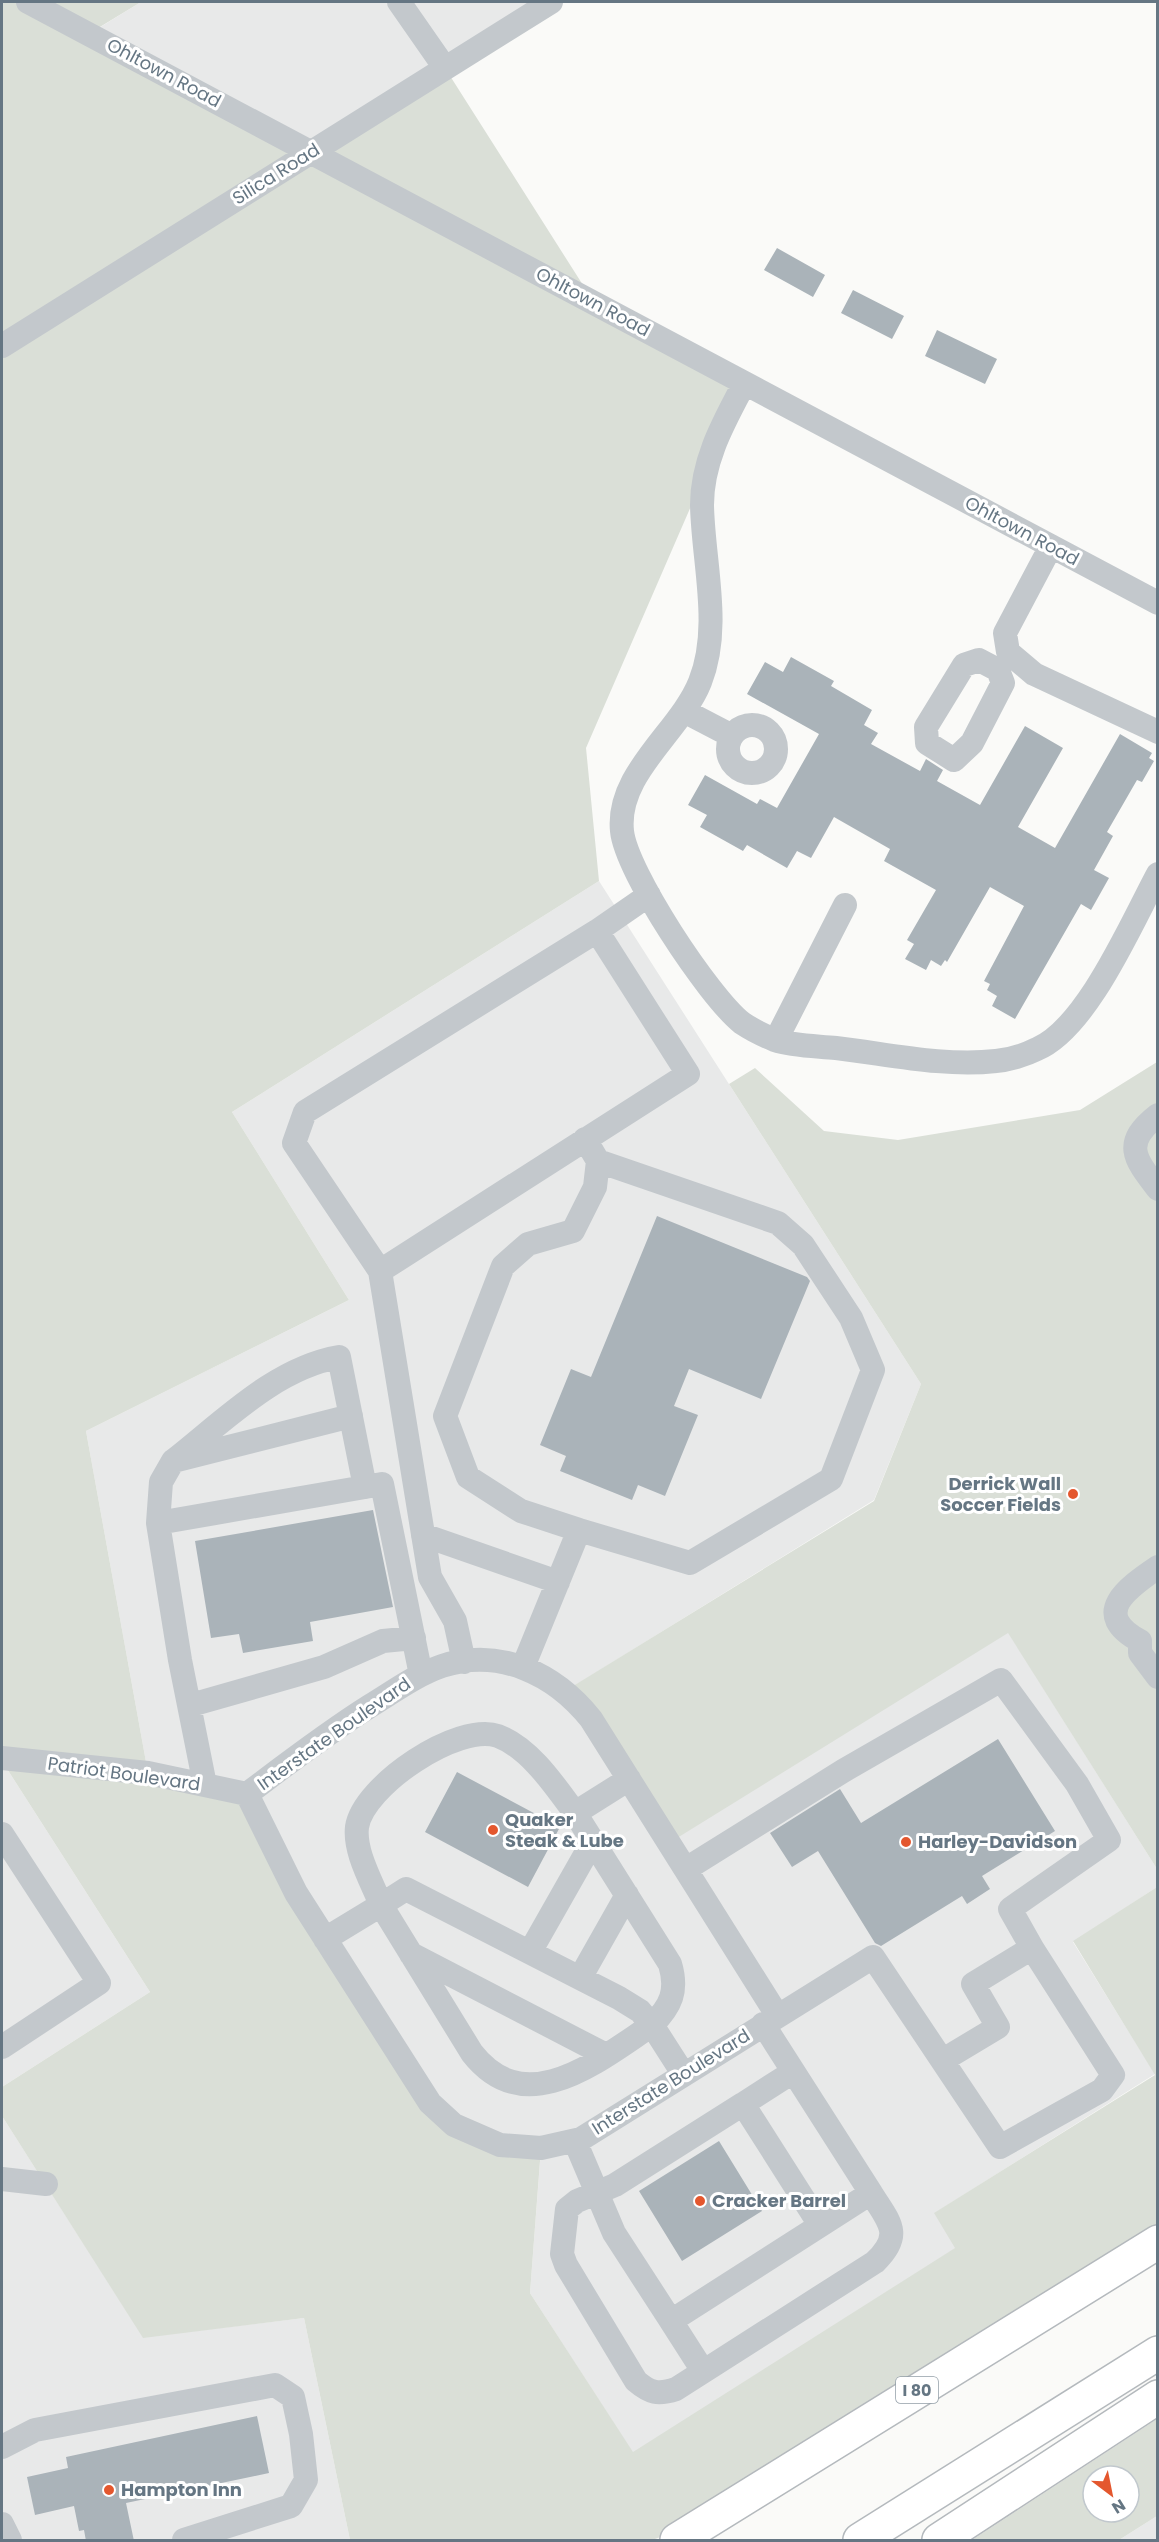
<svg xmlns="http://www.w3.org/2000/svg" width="1159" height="2542" viewBox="0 0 1159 2542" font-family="Poppins,sans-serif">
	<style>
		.built { fill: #e8e9e9 }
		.green { fill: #dadfd7; fill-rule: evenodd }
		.building { fill: #aab3b9 }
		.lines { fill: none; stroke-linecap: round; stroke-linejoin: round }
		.highway-casing { stroke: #b4b9bd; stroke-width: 36 }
		.minor { stroke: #c3c8cc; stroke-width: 24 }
		.highway { stroke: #fff; stroke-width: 33 }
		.poi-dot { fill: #e4572e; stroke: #fff; stroke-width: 2 }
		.labels { text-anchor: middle; stroke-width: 6; stroke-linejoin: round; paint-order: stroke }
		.shield { fill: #fff; stroke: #939fa8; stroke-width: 1.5 }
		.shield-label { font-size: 16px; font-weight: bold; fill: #657683 }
		.street-label { font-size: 18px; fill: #657683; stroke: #fff }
		.poi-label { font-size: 18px; font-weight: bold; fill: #657683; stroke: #fff; text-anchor: start }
	</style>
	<rect width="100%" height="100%" fill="#fafaf8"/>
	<!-- built -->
	<path class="built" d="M 141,2 L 551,2 L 312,151 L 89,34 Z
		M 599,881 L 921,1384 L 874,1500 L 566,1691 L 669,1842 L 1008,1632 L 1157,1869 L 1157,1887 L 1073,1942 L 1155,2074 L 935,2213 L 956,2248 L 633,2453 L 530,2293 L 541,2149 L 454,2125 L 148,1773 L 86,1431 L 349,1300 L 232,1112 Z
		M 2,1761 L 150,1992 L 2,2087 Z
		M 2,2116 L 143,2337 L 304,2318 L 350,2540 L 2,2540 Z
		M 1157,2516 L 1157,2540 L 1119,2540 Z"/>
	<!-- green -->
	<path class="green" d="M 2,2 L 141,2 L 90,33 L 312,151 L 445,68 L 595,304 L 744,384 L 586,748 L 599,881 L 232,1112 L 349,1300 L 86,1431 L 148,1773 L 247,1794 L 442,2115 L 541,2148 L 530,2293 L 633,2452 L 955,2248 L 934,2213 L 1155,2075 L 1073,1941 L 1157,1887 L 1157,2242 L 704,2522 L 652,2540 L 350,2540 L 304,2318 L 143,2338 L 2,2116 L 2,2087 L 150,1992 L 2,1761 Z
		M 1157,1062 L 1157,1869 L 1008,1633 L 669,1843 L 565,1691 L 874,1501 L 921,1384 L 729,1084 L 755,1068 L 824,1131 L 898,1140 L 1080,1110 Z
		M 1157,2419 L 1157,2516 L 1119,2540 L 972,2540 ZM 1093,2476 L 1129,2476 L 1129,2512 L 1093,2512 Z"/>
	<!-- building -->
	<path class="building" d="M 777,248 L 825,275 L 813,297 L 764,270 Z
		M 853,290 L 904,316 L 892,339 L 841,313 Z
		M 937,330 L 997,359 L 985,384 L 925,356 Z
		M 791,657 L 834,681 L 831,686 L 872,710 L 864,725 L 878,733 L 871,744 L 920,771 L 926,759 L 943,770 L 937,781 L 980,805 L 1025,726 L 1063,748 L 1018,827 L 1055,848 L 1120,734 L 1152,753 L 1149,758 L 1154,761 L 1142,782 L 1137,780 L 1107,832 L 1113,836 L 1094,870 L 1109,878 L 1091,910 L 1081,904 L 1015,1019 L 992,1006 L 997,996 L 987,990 L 990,984 L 984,981 L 1024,906 L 990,887 L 947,962 L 945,960 L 941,966 L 931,960 L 926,970 L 905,959 L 914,944 L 907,940 L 936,890 L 884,861 L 890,849 L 834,817 L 811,858 L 797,851 L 787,868 L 747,845 L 743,851 L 700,827 L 707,815 L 688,805 L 705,775 L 757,804 L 760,799 L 777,808 L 819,734 L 747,694 L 765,662 L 783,672 Z
		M 657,1216 L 807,1277 L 810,1281 L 761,1399 L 689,1369 L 674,1406 L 698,1415 L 665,1496 L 638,1485 L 632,1500 L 560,1471 L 566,1456 L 540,1445 L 571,1369 L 591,1377 Z
		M 373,1510 L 393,1607 L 310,1622 L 313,1641 L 243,1653 L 239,1634 L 211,1638 L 195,1541 Z
		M 998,1739 L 1055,1831 L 982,1876 L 990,1889 L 967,1904 L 962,1896 L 881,1946 L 875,1943 L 818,1851 L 792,1867 L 770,1833 L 840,1789 L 861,1823 Z
		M 457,1772 L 560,1827 L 528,1887 L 425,1832 Z
		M 719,2141 L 762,2211 L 682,2261 L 639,2191 Z
		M 257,2416 L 269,2473 L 126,2503 L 134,2541 L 86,2541 L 84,2530 L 79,2531 L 74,2506 L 35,2515 L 27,2477 L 68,2468 L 66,2457 Z"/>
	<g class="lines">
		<!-- highway casing -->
		<g class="highway-casing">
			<path id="highway" d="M 677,2540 L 1158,2242
				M 860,2540 L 1158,2353
				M 939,2540 L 1158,2397"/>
		</g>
		<!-- minor -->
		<path class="minor" d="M 28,2 L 1158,603
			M 399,2 L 445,68
			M 2,346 L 551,2
			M 744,384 C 724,422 702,460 702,505 C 703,562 722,627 700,682 C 680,732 616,773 622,831 C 626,872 709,997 742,1023 C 751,1029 765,1036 775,1040 C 793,1046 817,1046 836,1048 C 888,1054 944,1067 996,1061 C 1008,1060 1025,1055 1037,1049 C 1087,1028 1132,922 1158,874
			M 1051,546 L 1005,633 L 1008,652 L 1034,674 L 1158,732
			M 979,660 L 998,670 L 1003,683 L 972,743 L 954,760 L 927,743 L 926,727 L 964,665 Z
			M 684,711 L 732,736
			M728 749a24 24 0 1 1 48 0a24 24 0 1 1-48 0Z
			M 597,931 L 649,895
			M 776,1040 L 845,905
			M 1158,1115 C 1122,1143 1134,1158 1158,1189
			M 380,1271 L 294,1143 L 305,1112 L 597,931 L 688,1074 L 380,1271 L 430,1577 L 455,1621 L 464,1662
			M 173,1461 C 223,1422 275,1368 339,1357 L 365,1487
			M 158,1523 L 161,1482 L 173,1461 L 351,1416
			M 579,1530 L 521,1511 L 468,1477 L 445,1416 L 503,1266 L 528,1244 L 573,1231 L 595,1187 L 598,1161
			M 423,1535 L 558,1582
			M 1140,1641 C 1090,1614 1127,1588 1158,1567
			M 1140,1641 L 1140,1653 L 1158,1677
			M 523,1667 L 579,1530 L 690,1563 L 831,1479 L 873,1370 L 851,1318 L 803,1245 L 778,1223 L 598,1161 L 585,1139
			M 191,1705 L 324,1667 L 383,1641 L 414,1638
			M 2,1758 L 148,1773 L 247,1794
			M 205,1785 L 180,1660 L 158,1523 L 382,1484 L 421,1675
			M 247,1794 L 296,1893 L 430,2103 L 454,2125 L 500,2145 L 541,2148 L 581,2139 L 873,1957 L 1000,2147 L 1102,2090 L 1113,2075 L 1032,1948 L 973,1984 L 998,2027 L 943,2060
			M 247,1794 C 287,1764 327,1733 370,1706 C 393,1692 416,1675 442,1666 C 500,1647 555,1674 591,1719 L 777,2015
			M 575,1813 L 670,1964 C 678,1991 671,2006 652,2025 L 640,2011 L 619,1998 L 406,1889 L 381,1905 L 472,2053 C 526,2122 599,2060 652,2025 L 684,2075
			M 2,1834 L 99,1983 L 2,2047
			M 686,1869 L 843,1771 L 1001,1680 L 1077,1784 L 1109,1840 L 1010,1909 L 1032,1948
			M 325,1939 L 381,1905 C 372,1882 354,1852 357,1827 C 363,1786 458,1722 498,1736 C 530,1748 555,1786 575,1813 L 629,1779
			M 530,1952 L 593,1841
			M 411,1954 L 606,2055
			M 580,1978 L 627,1895
			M 793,2072 L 743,2104 L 820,2225
			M 743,2104 L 615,2185 L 577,2201 L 567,2209 L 562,2254 L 566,2265 L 636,2381 C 650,2393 658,2395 676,2389 L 875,2262 C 904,2234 889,2222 871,2193
			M 575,2141 L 614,2233 L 671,2321 L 871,2193 L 763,2024
			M 2,2179 L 46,2184
			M 671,2321 L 703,2371
			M 2,2447 L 35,2430 L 275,2385 L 293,2397 L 301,2434 L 306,2480 L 291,2506 L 184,2540
			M 2,2524 L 10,2540"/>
		<!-- highway -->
		<use href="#highway" class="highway"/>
	</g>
	<!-- markers -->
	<g class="poi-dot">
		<circle cx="1073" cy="1494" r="6"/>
		<circle cx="493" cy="1830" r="6"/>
		<circle cx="906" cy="1842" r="6"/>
		<circle cx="700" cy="2201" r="6"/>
		<circle cx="109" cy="2490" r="6"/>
	</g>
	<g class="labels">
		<!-- shield labels -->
		<rect class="shield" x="896" y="2377" width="42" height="26" rx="4.5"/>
		<g class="shield-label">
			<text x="917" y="2396">I 80</text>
		</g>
		<!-- street labels -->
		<g class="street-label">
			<text transform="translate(164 73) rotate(28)" y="6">Ohltown Road</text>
			<text transform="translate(276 174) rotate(-32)" y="6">Silica Road</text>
			<text transform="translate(593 302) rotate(28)" y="6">Ohltown Road</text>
			<text transform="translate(1022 531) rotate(28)" y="6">Ohltown Road</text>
			<text transform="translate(334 1734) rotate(-35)" y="6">Interstate Boulevard</text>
			<text transform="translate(124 1774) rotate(8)" y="6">Patriot Boulevard</text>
			<text transform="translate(671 2082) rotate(-32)" y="6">Interstate Boulevard</text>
		</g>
		<!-- poi labels -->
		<g class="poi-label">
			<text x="1061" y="1490" text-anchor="end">Derrick Wall<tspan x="1061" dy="21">Soccer Fields</tspan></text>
			<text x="505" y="1826">Quaker<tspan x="505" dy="21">Steak &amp; Lube</tspan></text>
			<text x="918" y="1848">Harley-Davidson</text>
			<text x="712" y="2207">Cracker Barrel</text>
			<text x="121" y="2496">Hampton Inn</text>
		</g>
	</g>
	<!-- border -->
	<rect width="1159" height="2542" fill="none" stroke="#657683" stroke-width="6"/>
	<!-- north arrow -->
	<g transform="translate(1111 2494) rotate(148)"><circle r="28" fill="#ffffff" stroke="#c1c8cd" stroke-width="1.5"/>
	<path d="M0-4.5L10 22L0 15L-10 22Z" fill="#e4572e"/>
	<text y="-9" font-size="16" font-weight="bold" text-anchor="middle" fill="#657683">N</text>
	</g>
</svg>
